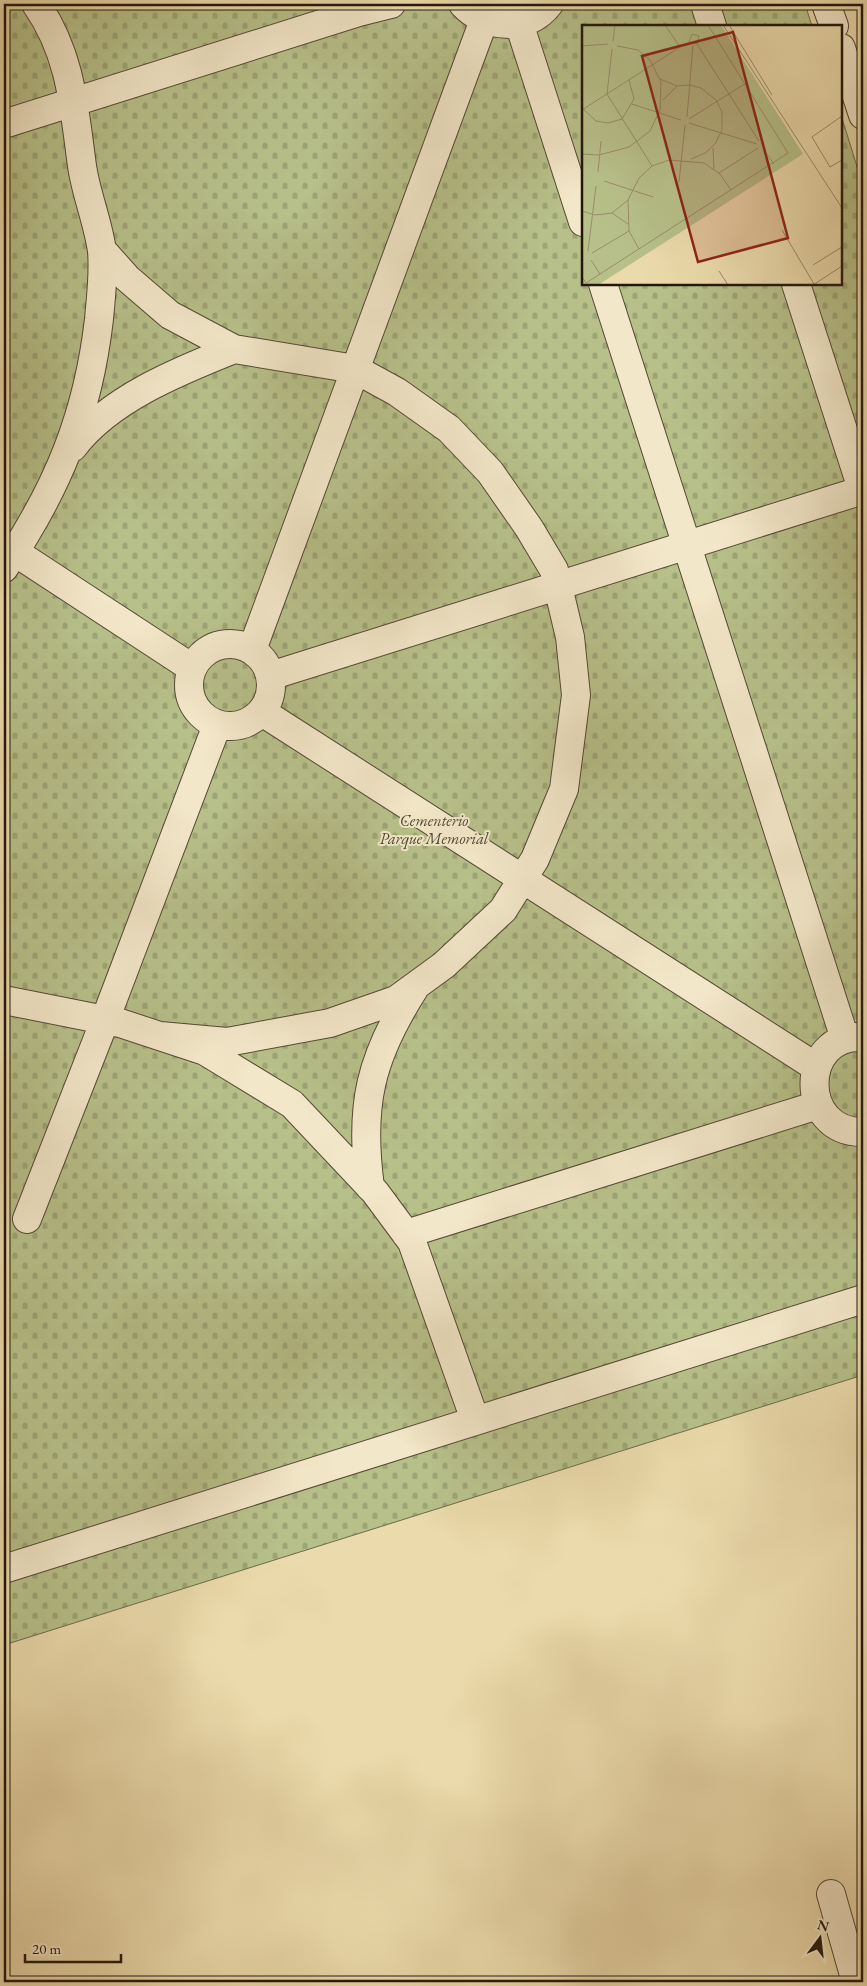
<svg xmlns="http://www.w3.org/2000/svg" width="867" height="1986" viewBox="0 0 867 1986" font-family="'EB Garamond',serif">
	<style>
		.cemetery { fill: url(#cemetery-stones); stroke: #6d6c4c }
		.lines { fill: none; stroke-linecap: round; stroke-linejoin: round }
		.pedestrian-casing { stroke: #554835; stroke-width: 30 }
		.minor-casing { stroke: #554835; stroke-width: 30 }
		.tertiary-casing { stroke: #554835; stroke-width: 30 }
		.pedestrian { stroke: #f2e7c8; stroke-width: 28 }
		.minor { stroke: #f2e7c8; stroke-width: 28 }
		.tertiary { stroke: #f2e7c8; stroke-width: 28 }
		.labels { text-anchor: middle; stroke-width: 4; stroke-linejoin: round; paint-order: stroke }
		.park-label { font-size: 16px; font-style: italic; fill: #4f4a33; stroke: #f2e7c8 }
		.inset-road { fill: none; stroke: #9b8c6c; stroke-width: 1 }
		.view { fill: #8f2418; fill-opacity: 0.15; stroke: #8f2418; stroke-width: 2.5 }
		.inset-edge { fill: none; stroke: #23180e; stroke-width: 2.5 }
	</style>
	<defs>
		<pattern id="cemetery-stones" width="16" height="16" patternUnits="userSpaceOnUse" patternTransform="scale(1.25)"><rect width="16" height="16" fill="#b7c089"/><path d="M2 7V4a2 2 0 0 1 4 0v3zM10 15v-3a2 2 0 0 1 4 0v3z" fill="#9da475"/></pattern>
	</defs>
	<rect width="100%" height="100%" fill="#ebdaab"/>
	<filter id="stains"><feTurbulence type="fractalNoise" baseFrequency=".004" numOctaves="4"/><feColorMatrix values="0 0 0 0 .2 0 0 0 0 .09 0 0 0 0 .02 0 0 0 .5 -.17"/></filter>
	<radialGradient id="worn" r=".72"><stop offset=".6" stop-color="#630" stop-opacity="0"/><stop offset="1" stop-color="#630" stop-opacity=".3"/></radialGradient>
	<!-- cemetery -->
	<path class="cemetery" d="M 4,4 L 805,4 L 812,26 L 583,26 L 583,284 L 841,284 L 841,115 L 863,186 L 863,1375 L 4,1645 Z"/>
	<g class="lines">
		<!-- pedestrian casing -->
		<g class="pedestrian-casing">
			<path id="pedestrian" d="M 463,4 C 485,28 527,33 549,4
				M 705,4 L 712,26
				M 359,12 L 391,4
				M 519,23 L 583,222
				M 4,124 L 359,12 L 356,4
				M 102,250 L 127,278 L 170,315 L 234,349 L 355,369 L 397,392 L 449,429 L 490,472 L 529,528 L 554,570 L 570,637 L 576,695 L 564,789 L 535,859 L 503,910 L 444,965 L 396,1000 L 330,1023 L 227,1042 L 160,1036
				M 603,284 L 845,1039
				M 796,284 L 863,492
				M 73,447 C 109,399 179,371 234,349
				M 4,545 L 192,668
				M 4,568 C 58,488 88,415 99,319 C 101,296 104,274 102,251 C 98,222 86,194 82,166 C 74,107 71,54 36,4
				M189 685a41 41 0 1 1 82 0a41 41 0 1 1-82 0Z
				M 252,650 L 484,20
				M 270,676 L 863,490
				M 262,712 L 816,1067
				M 4,1000 L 120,1023 L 205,1051 L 292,1104 L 375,1192 L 412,1242 L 475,1420
				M 862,1037 C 799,1034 798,1133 863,1132
				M 370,1187 C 359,1106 370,1058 414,989
				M 27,1219 L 105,1020 L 217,725
				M 406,1234 L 818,1105
				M 4,1569 L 863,1299"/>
		</g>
		<!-- minor casing -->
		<g class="minor-casing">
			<path id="minor" d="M 831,1894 L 856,1982"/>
		</g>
		<!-- tertiary casing -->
		<g class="tertiary-casing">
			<path id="tertiary" d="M 826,4 L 834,26
				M 841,48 L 863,115"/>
		</g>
		<!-- pedestrian -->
		<use href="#pedestrian" class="pedestrian"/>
		<!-- minor -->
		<use href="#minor" class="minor"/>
		<!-- tertiary -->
		<use href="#tertiary" class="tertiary"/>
	</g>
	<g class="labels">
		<!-- park labels -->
		<g class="park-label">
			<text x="434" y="826">Cementerio<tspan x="434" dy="18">Parque Memorial</tspan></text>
		</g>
	</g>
	<!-- overview -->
	<g transform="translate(582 25)">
		<rect width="260" height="260" fill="#ebdaab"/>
		<path d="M 0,0 L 139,0 L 221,129 L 16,260 L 0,260 Z" fill="#b7c089"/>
		<path class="inset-road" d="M 141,0 L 260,183M 147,0 L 190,70M 31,16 L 33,0M 115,19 L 117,11 L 110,9 L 107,17 L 115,19 L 177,116M 0,21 L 26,19M 30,24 L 25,69 L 70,141M 78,54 L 95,61 L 108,60 L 119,63 L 134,75 L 140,87 L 140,105 L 133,119 L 123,128 L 109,134M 81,75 L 95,61M 50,79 L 99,95M 0,83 L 14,96 L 26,98 L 40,94 L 52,74 L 47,55M 0,85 L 98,22 L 83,0M 260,91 L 230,112 L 248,142 L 260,135M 105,92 L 111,20M 107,94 L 164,58M 107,98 L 175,119M 131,123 L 132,144M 182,125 L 192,139M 0,129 L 17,130 L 47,122 L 68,106 L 78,85 L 79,57 L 68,35 L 56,25 L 35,21M 16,147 L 19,116M 137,148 L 176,123M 22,156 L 71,172M 97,157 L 103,100M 0,186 L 13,190 L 30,188 L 46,175M 30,188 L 46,199M 200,205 L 232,259M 57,224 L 47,206 L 46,175 L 57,153 L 70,141 L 87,135 L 122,138 L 138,149 L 149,165M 6,226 L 14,161M 10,228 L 47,206M 9,235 L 18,249M 231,240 L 260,222M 137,246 L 146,260M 0,252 L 4,258 L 206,128 L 126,0M 231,260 L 260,241"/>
		<path class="view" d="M 151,7 L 206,213 L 116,237 L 60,31 Z"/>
		<rect width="260" height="260" class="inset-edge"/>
	</g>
	<!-- margin -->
	<rect width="867" height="1986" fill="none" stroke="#ebdaab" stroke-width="20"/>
	<rect x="5" y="5" width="857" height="1976" fill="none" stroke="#23180e" stroke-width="2.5"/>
	<rect x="10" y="10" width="847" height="1966" fill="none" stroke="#23180e"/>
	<!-- north arrow -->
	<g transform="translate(820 1938) rotate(15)" stroke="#f2e7c8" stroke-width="4" paint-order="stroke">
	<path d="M0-4L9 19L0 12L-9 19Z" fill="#23180e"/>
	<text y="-8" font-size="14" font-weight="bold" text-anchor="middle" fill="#23180e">N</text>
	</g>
	<!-- scale -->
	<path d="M25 1954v8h96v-8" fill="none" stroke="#23180e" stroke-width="2.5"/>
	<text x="32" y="1954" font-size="15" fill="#23180e" stroke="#f2e7c8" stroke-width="4" paint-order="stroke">20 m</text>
	<rect width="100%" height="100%" filter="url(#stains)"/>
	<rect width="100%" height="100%" fill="url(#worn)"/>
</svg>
